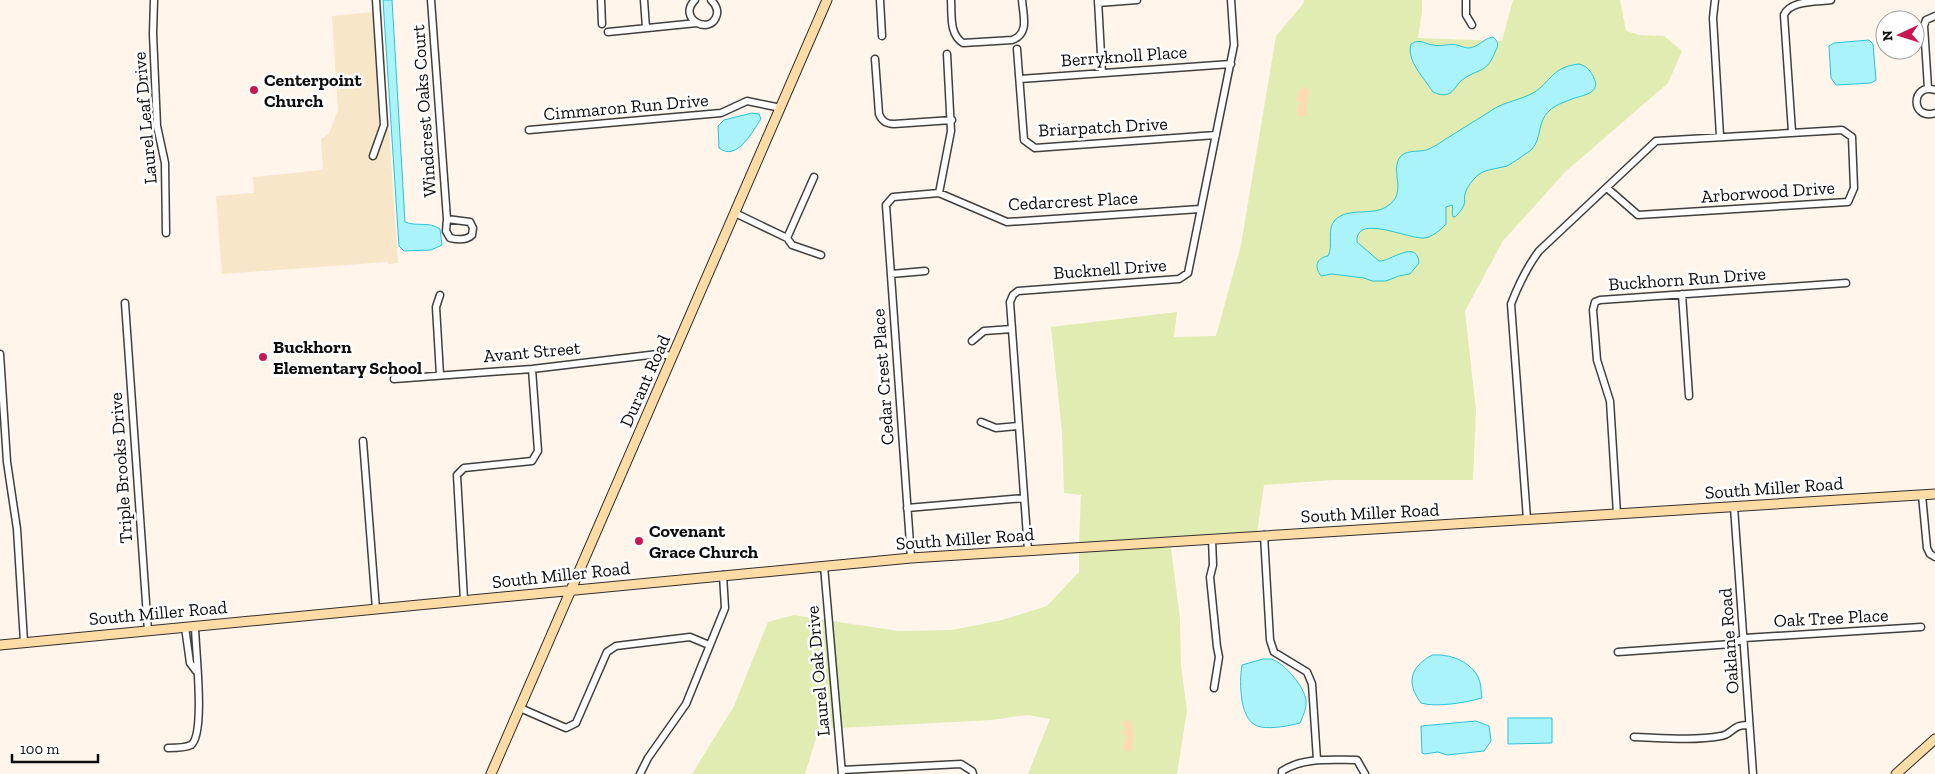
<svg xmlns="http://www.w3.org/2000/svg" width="1935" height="774" viewBox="0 0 1935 774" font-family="'Zilla Slab',serif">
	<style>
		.farmland { fill: #f7e6c8 }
		.green { fill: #e0ecb1 }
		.sand { fill: #ffd9b2 }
		.water { fill: #aaf3fb; stroke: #2bc3d8 }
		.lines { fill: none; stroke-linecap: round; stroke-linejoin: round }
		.street-casing { stroke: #3f3f3f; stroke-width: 9 }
		.secondary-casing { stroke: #2e2e2e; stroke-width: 11 }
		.street { stroke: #fff; stroke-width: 6 }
		.secondary { stroke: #ffdca5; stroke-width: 9 }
		.poi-dot { fill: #c61951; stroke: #fff; stroke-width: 2 }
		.labels { text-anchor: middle; stroke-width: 5; stroke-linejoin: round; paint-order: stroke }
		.street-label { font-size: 18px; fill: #0c0c0c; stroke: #fff }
		.poi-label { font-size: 18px; font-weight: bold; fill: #0c0c0c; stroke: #fff; text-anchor: start }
	</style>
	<rect width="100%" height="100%" fill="#fff5ea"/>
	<!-- farmland -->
	<path class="farmland" d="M 373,12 L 381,124 L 369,157 L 375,159 L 388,124 L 381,12 L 398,263 L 389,264 L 387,262 L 222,274 L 216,196 L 254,193 L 253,177 L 323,170 L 321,139 L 329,134 L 338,110 L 332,16 Z"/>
	<!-- green -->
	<path class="green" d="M 1304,0 L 1422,0 L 1422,11 L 1418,38 L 1502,41 L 1513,0 L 1620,0 L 1626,31 L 1639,35 L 1664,36 L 1682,51 L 1668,83 L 1565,172 L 1503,241 L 1465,311 L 1476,410 L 1473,480 L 1333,480 L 1264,485 L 1257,533 L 1079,544 L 1081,495 L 1064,493 L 1062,432 L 1051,327 L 1177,312 L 1174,337 L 1216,336 L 1241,245 L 1276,36 L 1303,4 Z
		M 1138,547 L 1171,548 L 1180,619 L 1181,666 L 1187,710 L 1177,774 L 1028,774 L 1050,719 L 1028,715 L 991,720 L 841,728 L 832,621 L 898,631 L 952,630 L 1002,620 L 1047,606 L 1079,572 L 1079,550 Z
		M 794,615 L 826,620 L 835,728 L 819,729 L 805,774 L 692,774 L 734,706 L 768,622 Z"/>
	<!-- sand -->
	<path class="sand" d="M 1306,87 L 1309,90 L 1306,115 L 1300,117 L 1297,114 L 1298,107 L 1302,101 L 1298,102 C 1295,96 1299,88 1306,87 Z
		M 1129,719 C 1134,726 1134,743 1132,750 L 1127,752 L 1122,747 L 1127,738 L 1123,732 L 1126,728 L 1123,726 L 1122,722 Z"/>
	<!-- water -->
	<path class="water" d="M 383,0 L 392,0 L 405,222 C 417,227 429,221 440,229 L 442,245 L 431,250 L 404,251 L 399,246 Z
		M 1493,37 C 1498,41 1499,45 1496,50 C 1486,75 1480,67 1462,80 C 1457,84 1454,92 1448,94 C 1443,96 1437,94 1433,92 C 1424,78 1406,60 1411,44 C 1421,38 1424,44 1433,45 C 1441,47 1450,43 1457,45 C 1462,46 1464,48 1469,48 C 1479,47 1484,38 1493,37 Z
		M 1869,40 L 1873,44 L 1876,80 L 1871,83 L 1836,85 L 1831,78 L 1829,46 L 1834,43 Z
		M 1579,64 C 1586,66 1589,69 1593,76 C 1603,94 1582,95 1572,99 C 1565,102 1555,105 1549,111 C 1537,122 1542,138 1532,149 C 1529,152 1511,164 1507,166 C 1497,169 1482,169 1475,178 C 1471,182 1466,189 1465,194 C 1464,198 1465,201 1464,205 C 1462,210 1458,214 1455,217 L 1453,217 C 1451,213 1454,209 1452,205 L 1446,207 L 1446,224 C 1442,229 1431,238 1424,238 C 1407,239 1355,213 1357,242 L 1379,261 C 1390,262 1417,238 1419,263 L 1410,274 L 1399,276 L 1386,281 L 1372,281 L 1364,278 L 1332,274 L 1321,276 C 1314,267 1316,258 1328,256 C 1334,245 1326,230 1335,220 C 1348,207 1371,216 1386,207 C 1410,193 1388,170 1401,156 C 1408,149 1420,153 1429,149 C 1436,146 1442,141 1449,137 C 1465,127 1481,117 1497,107 C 1507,102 1518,100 1529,95 C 1551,85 1549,67 1579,64 Z
		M 752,113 L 759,114 L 761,119 C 752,132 737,162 719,148 L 718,126 L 724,120 Z
		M 1432,655 C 1450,654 1467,660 1477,675 C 1481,681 1481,691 1482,698 C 1468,702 1436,708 1421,703 C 1406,683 1410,667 1432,655 Z
		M 1263,659 C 1263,659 1270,659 1271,659 C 1284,662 1308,690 1306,704 C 1306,710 1302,718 1300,723 C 1289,726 1272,729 1261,727 C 1239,724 1239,682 1242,665 Z
		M 1508,718 L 1552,718 L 1552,743 L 1508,744 Z
		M 1476,721 L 1489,726 L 1491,741 L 1484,751 L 1447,755 L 1438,752 L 1425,754 L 1422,753 L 1421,726 Z"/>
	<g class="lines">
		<!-- street casing -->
		<g class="street-casing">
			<path id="street" d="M 154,0 L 153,34 L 157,126 L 165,163 L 166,233
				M 431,0 L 447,219 L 446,231 L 450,238 C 458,240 466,241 472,235 L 473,228 L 470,222 L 447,219
				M 601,0 L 602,24
				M 644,0 L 646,28
				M 695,0 C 676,19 712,37 717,14 C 718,8 715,4 711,0
				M 880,0 L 882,36
				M 951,0 C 952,15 949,34 963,43 L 1012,40 C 1030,34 1023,15 1022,0
				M 1098,0 L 1102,73
				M 1466,0 L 1466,15 L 1472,25
				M 1715,0 L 1713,18 L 1720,136
				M 1098,3 L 1137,0
				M 608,32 L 697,23
				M 1017,49 L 1024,140 L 1035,148 L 1216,135
				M 875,59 L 879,114 C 882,122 887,124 894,124 L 952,120
				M 1020,79 L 1231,64
				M 1928,88 L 1924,26 L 1926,20 L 1935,16
				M 1935,90 C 1911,82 1910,121 1935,113
				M 529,130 L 721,113 L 747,101 L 781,108
				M 1792,132 L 1784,15 C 1790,0 1818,2 1831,0
				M 373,156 L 384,125 L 376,0
				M 939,193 L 951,131 L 947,54
				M 735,213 L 787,238 L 792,245 L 821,255
				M 787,238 L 814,177
				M 891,274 L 925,271
				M 1682,294 L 1689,396
				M 440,295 L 436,307 L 440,375
				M 125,303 L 148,631
				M 972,341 L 984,331 L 1012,329
				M 0,354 L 7,462 L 17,529 L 24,642
				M 394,379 L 532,369 L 658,354 L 673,356
				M 981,422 L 996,428 L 1019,426
				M 363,441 L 376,609
				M 1922,495 L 1927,548 L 1930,554 L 1935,557
				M 1734,507 L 1753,774
				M 907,508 L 1024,498
				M 1617,514 L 1610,401 L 1597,360 L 1593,310 L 1595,302 L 1600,300 L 1846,283
				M 1527,519 L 1511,304 C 1518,286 1527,267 1539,251 L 1656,141 L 1842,130 L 1852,137 L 1854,188 L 1848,202 L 1638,215 L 1607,188
				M 1264,535 L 1270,640 L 1274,652 L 1307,672 L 1312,684 L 1317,760
				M 1212,539 L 1213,565 L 1210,577 L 1217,647 L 1219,657 L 1214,688
				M 1028,550 L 1010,302 L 1013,295 L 1018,291 L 1179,279 L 1188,273 L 1234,45 L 1231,0
				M 911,558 L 886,205 L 893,197 L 939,193 L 1007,222 L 1200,209
				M 824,566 L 842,774
				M 464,600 L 457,475 L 464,468 L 532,461 L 538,451 L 532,369
				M 185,627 L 190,663 L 196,671
				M 1618,652 L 1732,644 L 1744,638 L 1921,627
				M 520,708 L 566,728 L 576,723 L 607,652 L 616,646 L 690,637 L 709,645
				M 1634,737 C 1663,738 1692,741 1721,736 C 1732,735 1732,724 1749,725
				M 168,748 C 175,748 185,748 191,745 C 206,734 195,647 195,626
				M 842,770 L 961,764 L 972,771 L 973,774
				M 640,774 L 648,758 L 686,704 L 725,608 L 723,575
				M 1282,774 L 1282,771 C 1304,757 1332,760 1357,760 L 1365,774"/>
		</g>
		<!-- secondary casing -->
		<g class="secondary-casing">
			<path id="secondary" d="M 0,645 L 911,558 L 1935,494
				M 491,774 L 827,0
				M 1896,774 L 1935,739"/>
		</g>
		<!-- street -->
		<use href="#street" class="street"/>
		<!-- secondary -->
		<use href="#secondary" class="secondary"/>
	</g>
	<!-- markers -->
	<g class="poi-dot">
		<circle cx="254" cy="90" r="5"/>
		<circle cx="263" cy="357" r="5"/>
		<circle cx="639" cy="541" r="5"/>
	</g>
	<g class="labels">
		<!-- street labels -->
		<g class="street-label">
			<text transform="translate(1124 56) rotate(-4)" y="6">Berryknoll Place</text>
			<text transform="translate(626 107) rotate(-5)" y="6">Cimmaron Run Drive</text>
			<text transform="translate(424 111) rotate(-94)" y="6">Windcrest Oaks Court</text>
			<text transform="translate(145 118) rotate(-95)" y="6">Laurel Leaf Drive</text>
			<text transform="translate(1103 127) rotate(-3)" y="6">Briarpatch Drive</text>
			<text transform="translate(1768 192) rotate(-4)" y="6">Arborwood Drive</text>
			<text transform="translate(1073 201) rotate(-3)" y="6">Cedarcrest Place</text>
			<text transform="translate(1110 269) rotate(-4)" y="6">Bucknell Drive</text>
			<text transform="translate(1687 279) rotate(-4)" y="6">Buckhorn Run Drive</text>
			<text transform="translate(532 352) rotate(-5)" y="6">Avant Street</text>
			<text transform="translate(883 377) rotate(-94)" y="6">Cedar Crest Place</text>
			<text transform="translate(645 381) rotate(-66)" y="6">Durant Road</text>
			<text transform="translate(121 468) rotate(-94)" y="6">Triple Brooks Drive</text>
			<text transform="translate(1774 488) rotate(-4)" y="6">South Miller Road</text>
			<text transform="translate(1370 513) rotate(-3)" y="6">South Miller Road</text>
			<text transform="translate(965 539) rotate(-4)" y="6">South Miller Road</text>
			<text transform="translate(561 575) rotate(-6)" y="6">South Miller Road</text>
			<text transform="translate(158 613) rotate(-5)" y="6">South Miller Road</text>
			<text transform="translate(1831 618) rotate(-3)" y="6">Oak Tree Place</text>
			<text transform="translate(1729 641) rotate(-94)" y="6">Oaklane Road</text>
			<text transform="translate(818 671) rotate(-95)" y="6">Laurel Oak Drive</text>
		</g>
		<!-- poi labels -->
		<g class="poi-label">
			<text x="264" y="86">Centerpoint<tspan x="264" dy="21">Church</tspan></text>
			<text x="273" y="353">Buckhorn<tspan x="273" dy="21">Elementary School</tspan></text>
			<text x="649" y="537">Covenant<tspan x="649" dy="21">Grace Church</tspan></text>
		</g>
	</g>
	<!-- north arrow -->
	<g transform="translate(1900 35) rotate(266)"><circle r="24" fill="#ffffff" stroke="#9e9e9e"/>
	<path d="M0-4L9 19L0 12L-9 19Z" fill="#c61951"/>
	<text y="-8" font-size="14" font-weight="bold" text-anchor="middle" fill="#0c0c0c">N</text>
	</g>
	<!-- scale -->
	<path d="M12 754v8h86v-8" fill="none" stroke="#0c0c0c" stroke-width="2.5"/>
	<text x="20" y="754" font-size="15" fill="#0c0c0c" stroke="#ffffff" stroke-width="4" paint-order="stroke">100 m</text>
</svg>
